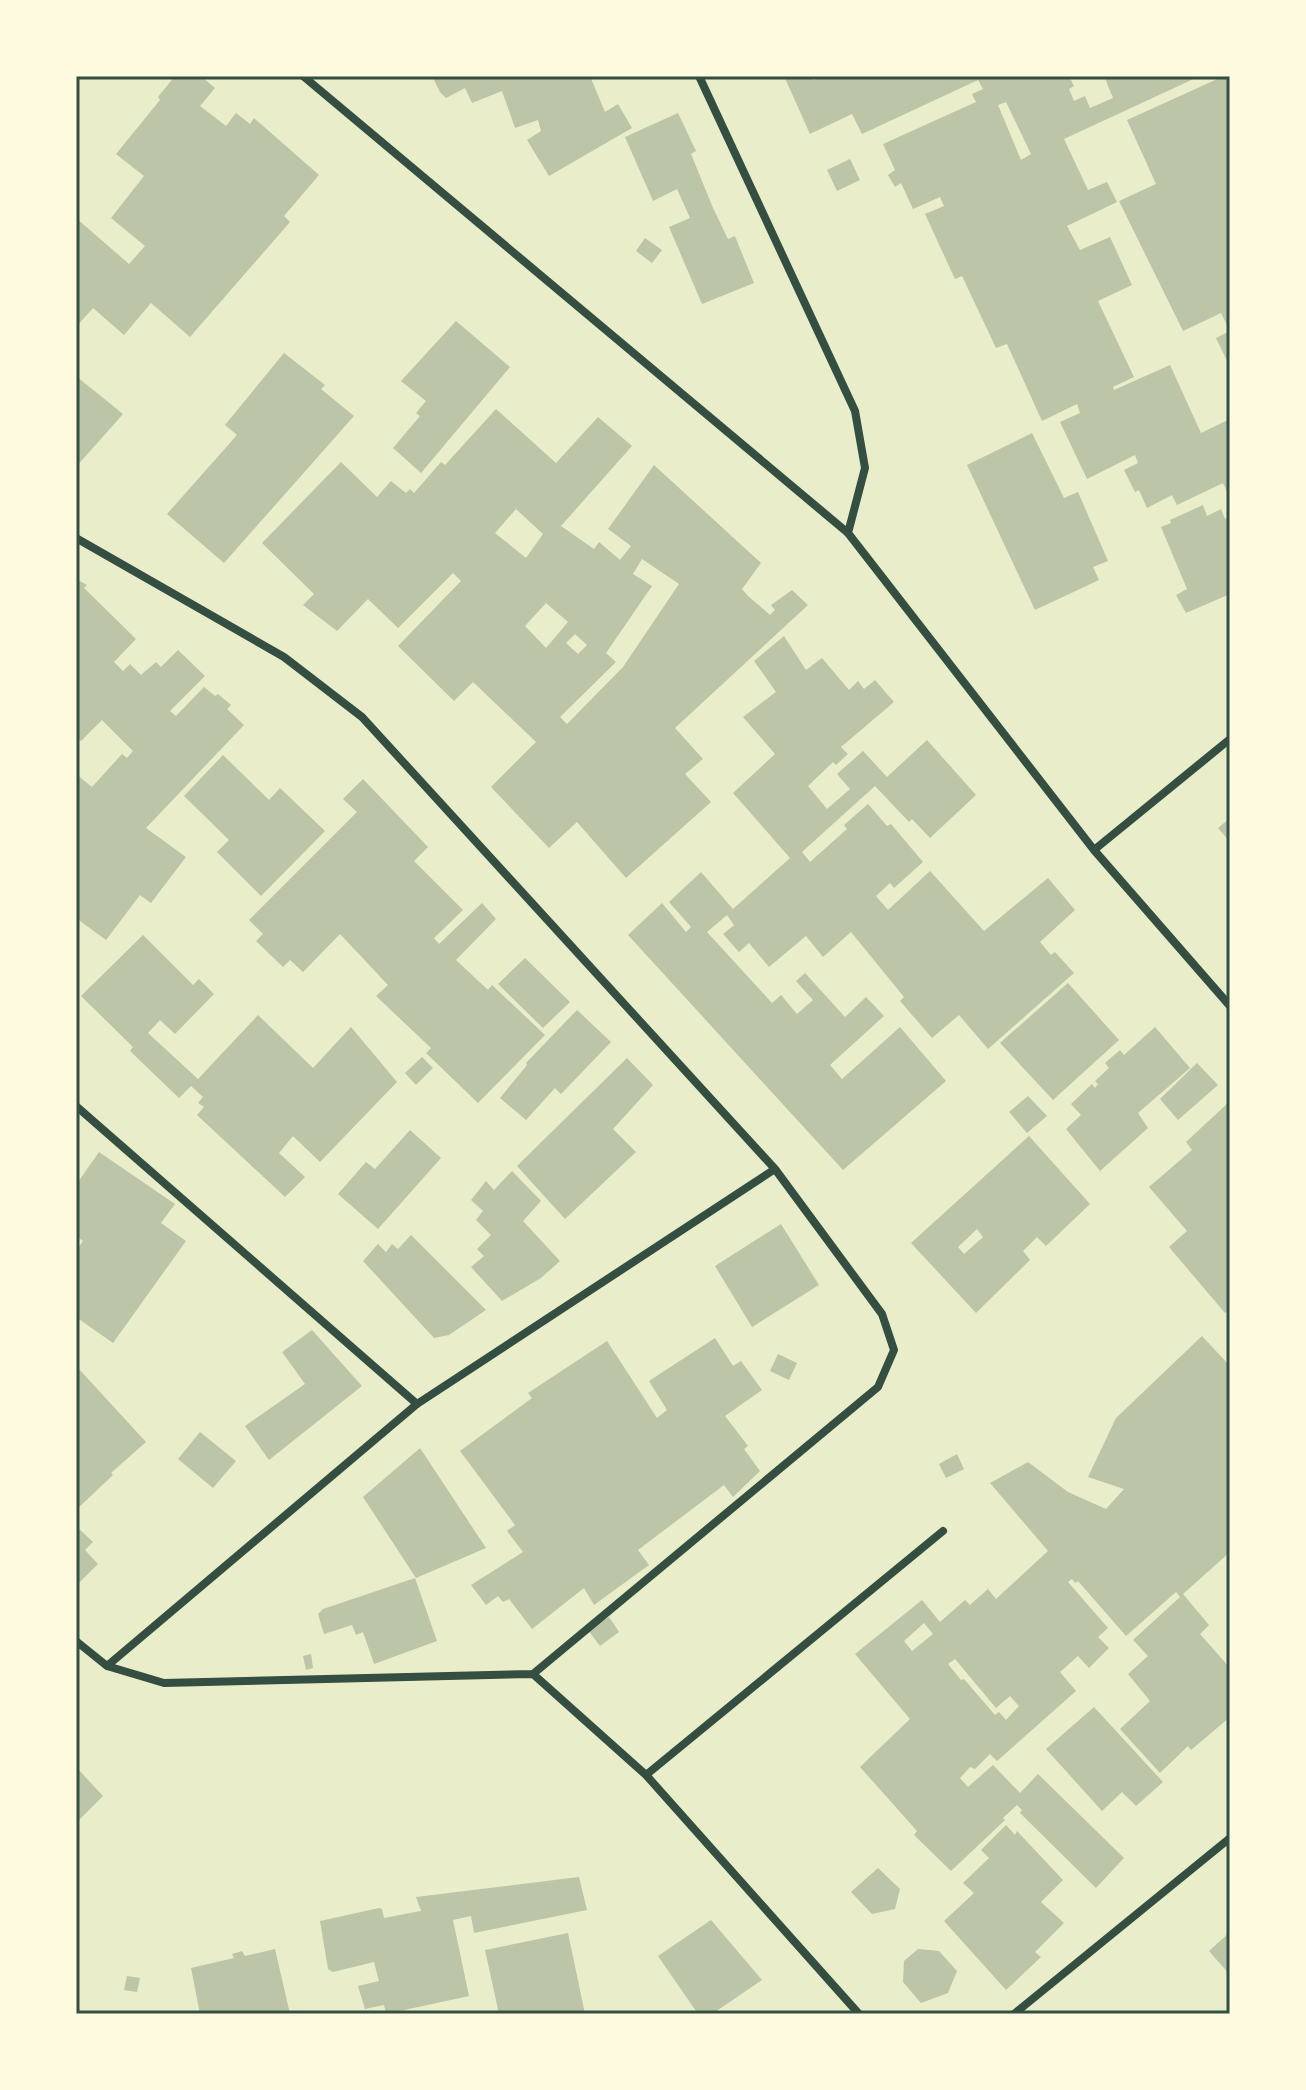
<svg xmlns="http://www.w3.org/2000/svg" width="1306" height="2090" viewBox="0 0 1306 2090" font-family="'Noto Sans',sans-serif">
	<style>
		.building { fill: #bcc5a7; fill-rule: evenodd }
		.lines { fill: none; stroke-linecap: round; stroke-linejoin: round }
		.minor { stroke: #344e41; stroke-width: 8 }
		.neatline { fill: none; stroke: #344e41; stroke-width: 3 }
	</style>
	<rect width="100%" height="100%" fill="#e9edc9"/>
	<!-- building -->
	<path class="building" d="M 175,76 L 201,76 L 215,88 L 200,106 L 226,126 L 236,113 L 250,124 L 254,118 L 319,175 L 284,216 L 290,222 L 190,337 L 151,303 L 124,335 L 93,308 L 76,327 L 76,218 L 129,264 L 145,246 L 111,218 L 144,176 L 116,154 L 160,100 L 158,97 Z
		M 432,76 L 590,76 L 605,112 L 618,104 L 632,128 L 549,176 L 527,140 L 541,131 L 538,120 L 515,128 L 502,91 L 472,103 L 465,88 L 446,98 L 440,92 Z
		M 784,76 L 811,76 L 813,80 L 823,76 L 1004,76 L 1005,78 L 1010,76 L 1069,76 L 1074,86 L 1069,89 L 1074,101 L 1085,96 L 1090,108 L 1113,98 L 1104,76 L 1200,76 L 1064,139 L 1088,190 L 1107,182 L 1117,202 L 1067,226 L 1080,250 L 1110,237 L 1132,285 L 1098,301 L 1134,377 L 1113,387 L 1114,390 L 1170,365 L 1201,433 L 1230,419 L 1230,498 L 1223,483 L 1177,505 L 1172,495 L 1147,508 L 1139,490 L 1135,492 L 1124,470 L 1138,463 L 1135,455 L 1087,479 L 1060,422 L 1080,413 L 1077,404 L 1042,421 L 1007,344 L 996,348 L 962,276 L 955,279 L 925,214 L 944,206 L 940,197 L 913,209 L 901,183 L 895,187 L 888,175 L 895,170 L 883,144 L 976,102 L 972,94 L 983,89 L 978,80 L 862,134 L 852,114 L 810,134 ZM 1006,102 L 1031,154 L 1021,160 L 998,105 Z
		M 1224,76 L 1230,76 L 1230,367 L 1216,338 L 1230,331 L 1221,313 L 1183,331 L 1119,201 L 1156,184 L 1127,120 Z
		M 678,113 L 696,151 L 691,154 L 713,208 L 728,239 L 735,236 L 754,283 L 702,304 L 669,227 L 690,218 L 677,189 L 653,201 L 625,137 Z
		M 850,159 L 860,180 L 837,191 L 827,170 Z
		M 645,238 L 662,250 L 652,263 L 636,251 Z
		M 456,321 L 510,367 L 421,473 L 393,448 L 420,416 L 416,413 L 426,401 L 401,381 Z
		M 284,353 L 325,385 L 321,389 L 354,416 L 224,563 L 167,514 L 237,435 L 225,425 Z
		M 76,376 L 123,414 L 76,467 Z
		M 496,409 L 556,463 L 598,417 L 632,446 L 561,526 L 594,549 L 599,542 L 620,560 L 631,546 L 608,529 L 654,465 L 761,563 L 742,589 L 748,596 L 770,615 L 775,610 L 771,605 L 792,590 L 808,605 L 675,728 L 703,759 L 685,774 L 711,802 L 626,878 L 577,822 L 549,848 L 491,787 L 536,742 L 473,682 L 454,701 L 398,646 L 461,581 L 453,573 L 398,628 L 368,599 L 337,631 L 303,605 L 314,594 L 262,543 L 341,462 L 377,497 L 391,481 L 406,493 L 410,489 L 414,493 L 441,462 L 445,465 ZM 516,509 L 543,534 L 526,558 L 495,533 ZM 642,559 L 679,584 L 623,667 L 567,724 L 560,717 L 616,662 L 606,653 L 652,586 L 633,574 ZM 546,603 L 568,622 L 546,648 L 525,626 ZM 575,634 L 587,645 L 578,654 L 566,643 Z
		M 1032,433 L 1064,498 L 1078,492 L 1108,561 L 1093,567 L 1099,580 L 1035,610 L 967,465 Z
		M 1203,505 L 1207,516 L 1221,509 L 1225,519 L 1230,517 L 1230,594 L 1186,613 L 1176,595 L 1187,589 L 1161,527 L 1171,523 L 1170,520 Z
		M 76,579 L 87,585 L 84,588 L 136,639 L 114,662 L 123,671 L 130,664 L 141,675 L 156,662 L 161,667 L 178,650 L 205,676 L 170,711 L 176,716 L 204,687 L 215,696 L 218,694 L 231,705 L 227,709 L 244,725 L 146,828 L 186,857 L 151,903 L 140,895 L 106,940 L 76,918 L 76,774 L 92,787 L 122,754 L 127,758 L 133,751 L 102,720 L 81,741 L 76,736 Z
		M 784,636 L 806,670 L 822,658 L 849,690 L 858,681 L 864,689 L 875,680 L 894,702 L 841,747 L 848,754 L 836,765 L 833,762 L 808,786 L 827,809 L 850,789 L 837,774 L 863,751 L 887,777 L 927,740 L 976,795 L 930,838 L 912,819 L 909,822 L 875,786 L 802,852 L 810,862 L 847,829 L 844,825 L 868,804 L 887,826 L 891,824 L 923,862 L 894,888 L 890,883 L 876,896 L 888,910 L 930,871 L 984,931 L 1048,878 L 1075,910 L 1040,942 L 1051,955 L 1055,952 L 1074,973 L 988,1049 L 959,1015 L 932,1038 L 900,1001 L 904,997 L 851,932 L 823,957 L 806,936 L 769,967 L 749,943 L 739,952 L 723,934 L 734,925 L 727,915 L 707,932 L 772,1003 L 781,995 L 797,1014 L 813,1000 L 796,981 L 805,973 L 845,1017 L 866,997 L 884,1016 L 830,1065 L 842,1079 L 900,1027 L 946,1081 L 843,1170 L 628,935 L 662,903 L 686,932 L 691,927 L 669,902 L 701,872 L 733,909 L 790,858 L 733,793 L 775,754 L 743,717 L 776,692 L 754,661 Z
		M 223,755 L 269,800 L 280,788 L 325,831 L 261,896 L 217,852 L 229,840 L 184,796 Z
		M 363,779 L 428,847 L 414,861 L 463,910 L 434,938 L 439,944 L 482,903 L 496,919 L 456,960 L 488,990 L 492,985 L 545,1035 L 478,1103 L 426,1053 L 431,1048 L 376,996 L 388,985 L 340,934 L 303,972 L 290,960 L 283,967 L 256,941 L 263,934 L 249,920 L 357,812 L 343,799 Z
		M 1230,818 L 1230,842 L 1218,828 Z
		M 143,935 L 193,985 L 199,979 L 214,994 L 175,1034 L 160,1020 L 148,1033 L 198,1079 L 258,1015 L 313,1068 L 351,1027 L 397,1082 L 320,1162 L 293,1136 L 279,1153 L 305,1177 L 285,1197 L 197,1115 L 204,1107 L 198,1103 L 203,1097 L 191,1086 L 179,1098 L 130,1051 L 133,1047 L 81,996 Z
		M 525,958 L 570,1002 L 543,1028 L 498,984 Z
		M 1068,983 L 1119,1040 L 1053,1100 L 1000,1043 Z
		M 577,1010 L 611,1042 L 561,1094 L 555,1088 L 526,1120 L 500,1098 L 527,1065 L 526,1063 Z
		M 1155,1027 L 1190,1068 L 1138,1113 L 1148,1128 L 1100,1171 L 1066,1129 L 1081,1115 L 1071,1104 L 1092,1084 L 1095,1088 L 1098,1084 L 1095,1081 L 1109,1068 L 1105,1063 L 1120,1050 L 1124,1055 Z
		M 422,1057 L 433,1068 L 416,1085 L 405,1073 Z
		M 627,1058 L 653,1085 L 613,1129 L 636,1152 L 565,1219 L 517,1166 Z
		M 1197,1063 L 1218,1085 L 1178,1120 L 1160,1099 Z
		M 1028,1096 L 1047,1116 L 1027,1133 L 1009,1112 Z
		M 1230,1101 L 1230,1308 L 1225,1313 L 1169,1247 L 1187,1231 L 1149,1187 L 1192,1150 L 1186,1142 Z
		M 410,1130 L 441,1158 L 378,1229 L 338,1194 L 366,1162 L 375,1169 Z
		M 1029,1136 L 1090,1204 L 1046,1246 L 1037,1237 L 1023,1251 L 1030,1260 L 976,1313 L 911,1243 ZM 977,1229 L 983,1237 L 964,1254 L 958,1247 Z
		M 99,1152 L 175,1204 L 161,1223 L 186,1241 L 113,1343 L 76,1317 L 76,1251 L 83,1241 L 76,1236 L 76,1185 Z
		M 512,1171 L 541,1201 L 523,1221 L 560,1261 L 541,1278 L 502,1301 L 471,1267 L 484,1256 L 477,1249 L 491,1235 L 476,1220 L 483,1211 L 471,1200 L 486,1181 L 494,1190 Z
		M 781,1224 L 819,1285 L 752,1327 L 715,1266 Z
		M 411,1235 L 486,1310 L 449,1335 L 434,1338 L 363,1261 L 378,1244 L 386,1252 L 392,1244 L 398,1249 Z
		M 312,1330 L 362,1386 L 269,1460 L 245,1426 L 305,1384 L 282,1352 Z
		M 1202,1336 L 1230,1366 L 1230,1552 L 1183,1594 L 1209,1625 L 1200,1634 L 1230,1668 L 1230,1717 L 1191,1750 L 1188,1746 L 1160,1773 L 1120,1729 L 1150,1701 L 1128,1674 L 1148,1656 L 1133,1640 L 1180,1597 L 1176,1592 L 1126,1636 L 1078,1581 L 1075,1583 L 1072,1579 L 1068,1582 L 1108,1628 L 1098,1637 L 1109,1648 L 1089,1668 L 1078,1656 L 1060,1672 L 1076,1691 L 997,1761 L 990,1754 L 975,1769 L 970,1767 L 960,1778 L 968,1787 L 993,1765 L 1020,1793 L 1038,1774 L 1124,1858 L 1096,1888 L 1020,1813 L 1022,1810 L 1017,1805 L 1003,1818 L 1005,1820 L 951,1871 L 914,1835 L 917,1831 L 860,1767 L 910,1719 L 855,1654 L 922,1600 L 940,1622 L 965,1600 L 970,1605 L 988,1589 L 996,1599 L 1048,1551 L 990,1483 L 1028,1462 L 1068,1492 L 1106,1509 L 1124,1489 L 1088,1477 L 1116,1418 ZM 924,1623 L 933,1634 L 912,1651 L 904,1641 ZM 955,1659 L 996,1708 L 1010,1696 L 1019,1706 L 1006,1720 L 999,1712 L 995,1715 L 964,1679 L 961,1680 L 948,1664 Z
		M 715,1338 L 733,1366 L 741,1361 L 762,1390 L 725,1416 L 748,1446 L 744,1449 L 760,1471 L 733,1497 L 724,1485 L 638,1550 L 649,1565 L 594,1605 L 584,1588 L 532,1629 L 509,1599 L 503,1602 L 498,1596 L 486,1605 L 471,1585 L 523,1552 L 507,1531 L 515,1525 L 460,1451 L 532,1398 L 528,1393 L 607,1341 L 657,1418 L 667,1410 L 649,1381 Z
		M 778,1354 L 797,1363 L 789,1380 L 770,1371 Z
		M 78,1368 L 146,1442 L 111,1473 L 113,1475 L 76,1510 L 76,1441 L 79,1438 L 76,1435 L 76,1370 Z
		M 200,1432 L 236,1461 L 213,1488 L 178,1459 Z
		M 420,1448 L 486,1548 L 416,1578 L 363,1497 Z
		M 957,1454 L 964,1469 L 946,1478 L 939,1464 Z
		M 76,1526 L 93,1542 L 85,1550 L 98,1564 L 76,1586 Z
		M 415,1578 L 437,1641 L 374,1664 L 363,1632 L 356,1635 L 352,1625 L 324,1634 L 318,1614 L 323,1609 Z
		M 609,1617 L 619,1632 L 600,1646 L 588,1630 Z
		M 311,1654 L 313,1668 L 306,1670 L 303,1656 Z
		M 1094,1707 L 1163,1782 L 1136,1806 L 1122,1792 L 1102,1811 L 1046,1749 Z
		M 76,1767 L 103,1796 L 76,1823 Z
		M 1006,1825 L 1015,1835 L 1017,1831 L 1063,1880 L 1041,1902 L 1064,1923 L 1035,1952 L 1041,1957 L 1006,1990 L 944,1921 L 974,1893 L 963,1883 L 989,1858 L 981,1850 Z
		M 878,1868 L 900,1889 L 895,1909 L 872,1914 L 851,1892 Z
		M 579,1877 L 587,1910 L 474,1933 L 471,1916 L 453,1920 L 469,1996 L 386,2014 L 384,2005 L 365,2009 L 358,1986 L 379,1981 L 374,1962 L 333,1972 L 328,1969 L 320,1921 L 379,1908 L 382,1909 L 384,1918 L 421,1911 L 416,1897 Z
		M 711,1920 L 762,1980 L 712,2014 L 698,2014 L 658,1956 Z
		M 1230,1932 L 1230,1975 L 1209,1951 Z
		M 568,1933 L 585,2014 L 499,2014 L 485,1950 Z
		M 275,1949 L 290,2014 L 200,2014 L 191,1968 L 234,1958 L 232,1954 L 242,1951 L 245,1956 Z
		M 918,1949 L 939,1951 L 957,1971 L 948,1993 L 921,2003 L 903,1982 L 904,1961 Z
		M 127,1976 L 140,1978 L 137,1992 L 124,1990 Z"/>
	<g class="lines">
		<!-- minor -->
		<path class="minor" d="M 303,76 L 848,533 L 1094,850 L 1230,1006
			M 699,76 L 855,411 L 865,468 L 848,533
			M 76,538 L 284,657 L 362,717 L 775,1169 L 882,1314 L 894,1350 L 878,1387 L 533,1674
			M 1094,850 L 1230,739
			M 76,1106 L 417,1404
			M 76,1641 L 107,1666 L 164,1683 L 533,1674 L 646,1775 L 859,2014
			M 107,1666 L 417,1404 L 775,1169
			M 646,1775 L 943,1531
			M 1014,2014 L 1230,1838"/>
	</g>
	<!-- border -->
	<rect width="1306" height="2090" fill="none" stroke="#fefae0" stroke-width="156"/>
	<rect x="78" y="78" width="1150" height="1934" class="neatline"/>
</svg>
